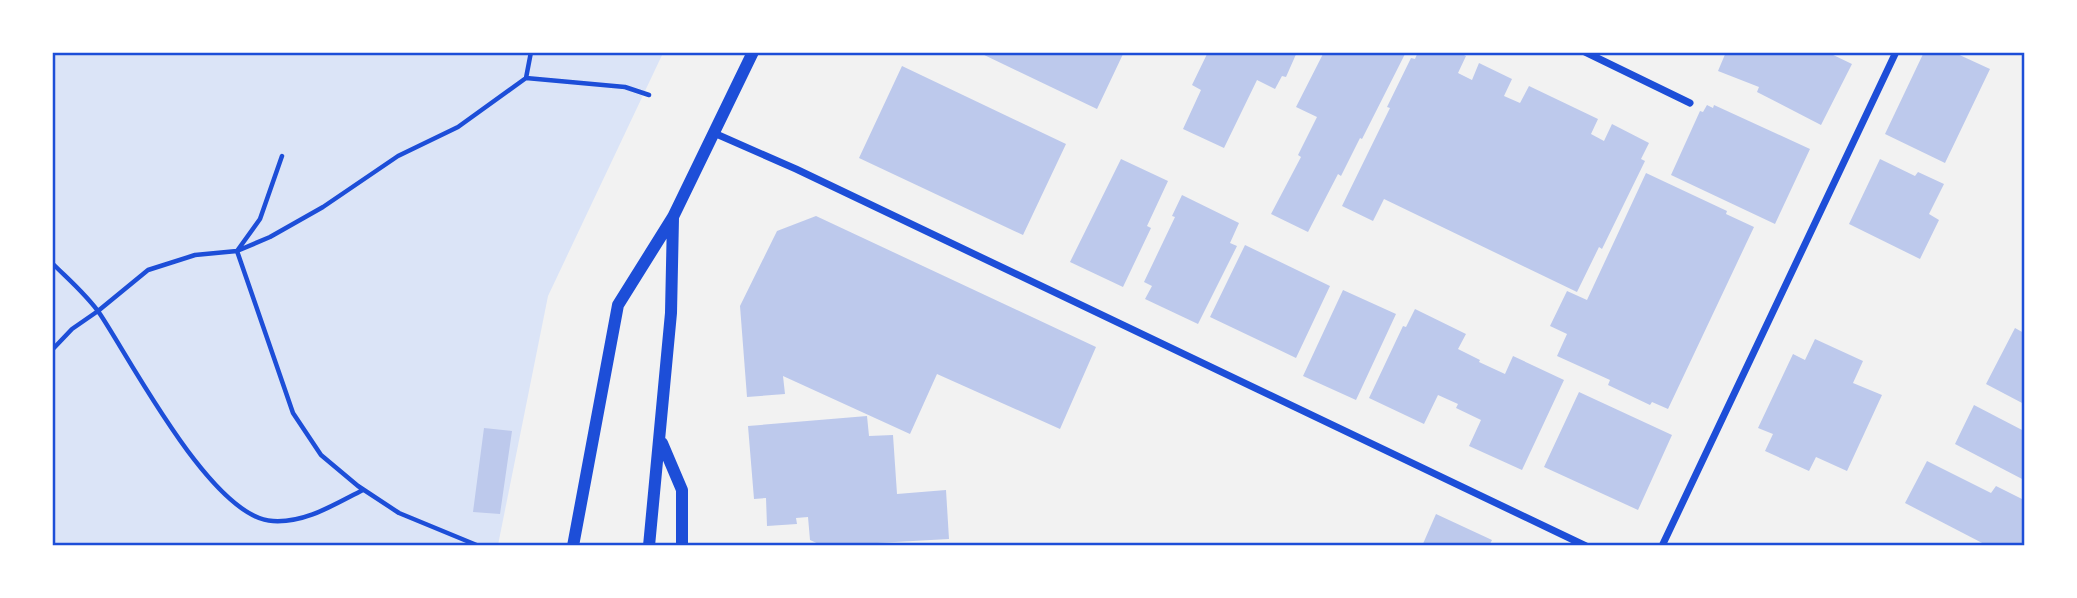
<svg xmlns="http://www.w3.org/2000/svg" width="2077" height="598" viewBox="0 0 2077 598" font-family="'Exo 2',sans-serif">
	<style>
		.green { fill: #dbe4f7 }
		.building { fill: #bdc9ec }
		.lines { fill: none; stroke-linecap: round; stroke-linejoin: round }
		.path { stroke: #1d4ed8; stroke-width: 4.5 }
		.minor { stroke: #1d4ed8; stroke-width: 7 }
		.tertiary { stroke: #1d4ed8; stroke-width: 12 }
		.neatline { fill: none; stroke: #1d4ed8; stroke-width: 2.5 }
	</style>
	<rect width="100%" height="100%" fill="#f2f2f2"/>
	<!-- green -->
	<path class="green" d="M 52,53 L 663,53 L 548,296 L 498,545 L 53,545 Z"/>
	<!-- building -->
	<path class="building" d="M 978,52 L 1124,52 L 1097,109 Z
		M 1208,52 L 1297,52 L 1286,77 L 1282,76 L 1275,89 L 1257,80 L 1224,148 L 1183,129 L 1201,90 L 1192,85 Z
		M 1324,52 L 1406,52 L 1362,139 L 1360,138 L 1341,176 L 1338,174 L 1308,232 L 1271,214 L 1301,157 L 1298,155 L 1317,117 L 1296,107 Z
		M 1418,52 L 1458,52 L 1466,56 L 1458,73 L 1472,80 L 1479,63 L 1512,79 L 1504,96 L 1520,103 L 1529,86 L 1598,119 L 1591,134 L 1604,141 L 1612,124 L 1649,143 L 1641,159 L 1645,161 L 1602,249 L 1599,247 L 1577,292 L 1384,199 L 1373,221 L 1342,206 L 1390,108 L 1387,107 L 1411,58 L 1415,59 Z
		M 1726,52 L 1827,52 L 1852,64 L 1821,125 L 1757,92 L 1759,87 L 1718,71 Z
		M 1924,52 L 1953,52 L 1990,69 L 1945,163 L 1885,134 Z
		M 902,66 L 1066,144 L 1023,235 L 859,158 Z
		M 1707,105 L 1713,108 L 1714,105 L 1810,149 L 1775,224 L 1671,175 L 1700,111 L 1703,112 Z
		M 1121,159 L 1168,181 L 1147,226 L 1151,228 L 1123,287 L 1070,262 Z
		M 1880,159 L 1915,176 L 1918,172 L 1944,184 L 1929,214 L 1939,220 L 1920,259 L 1849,224 Z
		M 1646,173 L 1727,211 L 1726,214 L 1754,227 L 1668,409 L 1652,402 L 1650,405 L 1608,385 L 1610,380 L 1557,356 L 1567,334 L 1550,326 L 1567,291 L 1587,300 Z
		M 1182,195 L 1239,223 L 1230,243 L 1237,246 L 1198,324 L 1145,299 L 1152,286 L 1144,282 L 1175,217 L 1172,216 Z
		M 816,216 L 1096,347 L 1060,429 L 937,374 L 910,434 L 783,376 L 785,394 L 747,397 L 740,306 L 777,231 Z
		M 1245,245 L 1330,286 L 1296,358 L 1210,317 Z
		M 1343,290 L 1396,314 L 1356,400 L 1303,376 Z
		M 1415,309 L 1466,334 L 1458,349 L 1480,360 L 1479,362 L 1505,374 L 1513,356 L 1564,380 L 1522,470 L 1469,446 L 1481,420 L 1456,408 L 1458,404 L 1438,395 L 1424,424 L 1369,398 L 1403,326 L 1406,327 Z
		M 2015,328 L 2024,333 L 2024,404 L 1986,384 Z
		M 1815,339 L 1863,361 L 1853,383 L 1882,395 L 1847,471 L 1816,457 L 1809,471 L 1765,451 L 1773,434 L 1758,428 L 1793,354 L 1805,360 Z
		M 1579,392 L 1672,435 L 1638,510 L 1544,467 Z
		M 1974,405 L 2024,431 L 2024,480 L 1955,444 Z
		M 867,416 L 869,436 L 893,435 L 897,494 L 946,490 L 949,539 L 823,546 L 810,540 L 808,517 L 796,518 L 797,524 L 767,526 L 766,498 L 754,499 L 748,426 Z
		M 484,428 L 512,431 L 500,514 L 473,512 Z
		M 1927,461 L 1991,493 L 1996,486 L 2024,500 L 2024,546 L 1988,546 L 1905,503 Z
		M 1436,514 L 1492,540 L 1489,546 L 1422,546 Z"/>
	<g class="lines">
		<!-- path -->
		<path class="path" d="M 526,78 L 625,87 L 649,95
			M 52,263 C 68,279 87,295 100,314 C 132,362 213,519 273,521 C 306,523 335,504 363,490
			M 52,350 L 72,329 L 98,311 L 148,270 L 195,255 L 237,251 L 260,219 L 282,156
			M 479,546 L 399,513 L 358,486 L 321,455 L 293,413 L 237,251 L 270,237 L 323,207 L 398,156 L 458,127 L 526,78 L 531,52"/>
		<!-- minor -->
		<path class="minor" d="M 1585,52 L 1690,103
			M 714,133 L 796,169 L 1586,546
			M 1662,546 L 1896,52"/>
		<!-- tertiary -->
		<path class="tertiary" d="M 662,443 L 682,490 L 682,546
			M 573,546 L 618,305 L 673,217 L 753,52
			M 649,546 L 671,313 L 673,218"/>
	</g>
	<!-- border -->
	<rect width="2077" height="598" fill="none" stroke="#ffffff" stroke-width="108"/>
	<rect x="54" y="54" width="1969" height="490" class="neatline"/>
</svg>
